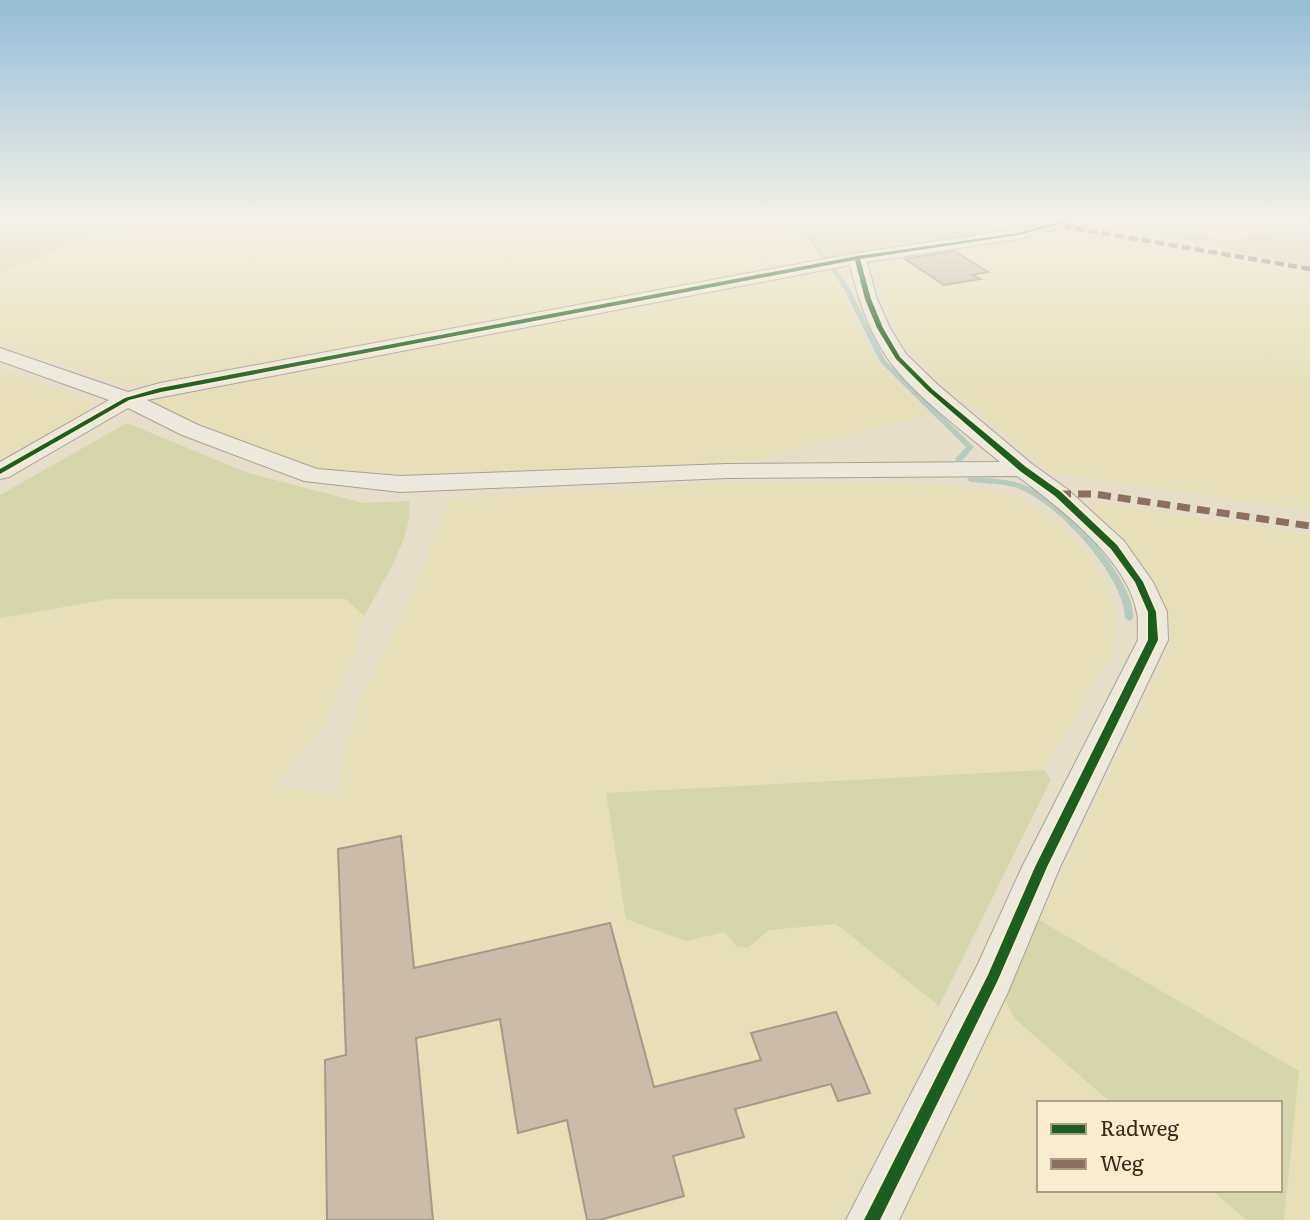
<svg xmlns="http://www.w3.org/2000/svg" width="1310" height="1220" viewBox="0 0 1310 1220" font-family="Literata,serif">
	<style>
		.farmland { fill: #e7dfb8 }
		.green { fill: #d5d6aa }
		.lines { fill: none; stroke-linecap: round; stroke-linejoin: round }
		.stream { fill: #b6cbbe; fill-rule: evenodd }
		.building { fill: #cabbaa; stroke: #a69988; stroke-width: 2 }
		.minor-casing { stroke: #aaa293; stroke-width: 2 }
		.minor { fill: #ede8dc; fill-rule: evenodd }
		.quiet-far1 { stroke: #8d6e63; stroke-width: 4.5; stroke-dasharray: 9 4.5; stroke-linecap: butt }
		.quiet { stroke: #8d6e63; stroke-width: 7; stroke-dasharray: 13 7; stroke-linecap: butt }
		.cycleway-casing { stroke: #f8edcd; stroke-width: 4 }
		.cycleway { fill: #1b5e20; fill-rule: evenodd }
	</style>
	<rect width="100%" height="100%" fill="#e6dec9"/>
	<!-- farmland -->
	<path class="farmland" d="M 133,220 L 790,220 L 820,259 L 160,383 L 118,383 L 0,343 L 0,273 Z
		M 1113,220 L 1301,220 L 1310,223 L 1310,226 L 1229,241 Z
		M 1050,234 L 1109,237 L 1310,272 L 1310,511 L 1050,473 L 928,367 L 903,341 L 871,266 L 889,257 Z
		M 817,273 L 834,273 L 866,343 L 883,369 L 930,414 L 755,461 L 705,466 L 412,480 L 301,467 L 260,452 L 152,403 L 154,400 Z
		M 0,368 L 91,402 L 89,411 L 0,461 Z
		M 719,483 L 907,483 L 955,486 L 1021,498 L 1067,531 L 1087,554 L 1101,574 L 1117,616 L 1115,649 L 1044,770 L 606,793 L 685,941 L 726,932 L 836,924 L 939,1006 L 946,1021 L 844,1220 L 0,1220 L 0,618 L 110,599 L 346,599 L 364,616 L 359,640 L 326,721 L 276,787 L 339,793 L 340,765 L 359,703 L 409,600 L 450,499 Z
		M 1099,504 L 1310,534 L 1310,1220 L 1284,1220 L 1299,1071 L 1039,920 L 1172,645 L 1168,610 L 1143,565 L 1085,507 Z
		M 1003,995 L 1014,1018 L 1111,1103 L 1039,1103 L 1039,1190 L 1212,1190 L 1246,1220 L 901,1220 Z"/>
	<!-- green -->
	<path class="green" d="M 0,220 L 133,220 L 0,273 Z
		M 801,220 L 1052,220 L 991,233 L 829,257 Z
		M 1098,220 L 1113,220 L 1229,241 L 1310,226 L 1310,267 L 1095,222 Z
		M 127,423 L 248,473 L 363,503 L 409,501 C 414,536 381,585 364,616 L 346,599 L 110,599 L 0,618 L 0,495 Z
		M 1044,770 L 1051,779 L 939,1006 L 836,924 L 769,930 L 748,948 L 736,946 L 725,932 L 686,941 L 626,919 L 606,793 Z
		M 1039,920 L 1299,1071 L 1284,1220 L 1246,1220 L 1212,1190 L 1280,1190 L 1280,1103 L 1111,1103 L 1014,1018 L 1003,995 Z"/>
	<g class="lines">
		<!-- stream -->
		<path class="stream" d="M 794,220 L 798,220 L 827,257 L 827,259 L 823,259 Z
			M 832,269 L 836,269 L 850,289 L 885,360 L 974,447 L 962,461 L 956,461 L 955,459 L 966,447 L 880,362 L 844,289 L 831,270 Z
			M 968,478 C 986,477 1011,479 1027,486 C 1064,502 1119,564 1131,602 C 1132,607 1133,613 1133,618 L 1132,620 L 1129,621 L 1125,618 C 1124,613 1124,607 1122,602 C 1111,564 1059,507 1024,491 C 1008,483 988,484 971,482 L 967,480 Z"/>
	</g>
	<!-- building -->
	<path class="building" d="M 954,251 L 988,272 L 972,275 L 980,279 L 944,285 L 905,259 Z
		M 401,836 L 414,968 L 610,923 L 654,1087 L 761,1060 L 751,1033 L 836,1012 L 870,1093 L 838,1101 L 831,1084 L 735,1109 L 744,1137 L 673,1156 L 684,1196 L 600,1220 L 587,1220 L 567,1120 L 518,1133 L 500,1019 L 416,1038 L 433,1220 L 327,1220 L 325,1060 L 346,1055 L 338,849 Z"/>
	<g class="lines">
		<!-- minor casing -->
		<g class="minor-casing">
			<path id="minor" d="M 1055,220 L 1080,220 L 1078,223 L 1018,239 L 867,262 L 877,299 L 890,328 L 906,354 L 938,385 L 1032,464 L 1067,489 L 1124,541 L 1153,582 L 1167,612 L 1168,640 L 1060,867 L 1008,992 L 899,1220 L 846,1220 L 977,966 L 1022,867 L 1138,640 C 1137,631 1139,621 1137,613 C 1128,560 1058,506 1017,476 L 727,478 L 400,492 L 304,481 L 182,435 L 128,408 L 9,477 L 0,479 L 0,462 L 109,400 L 0,361 L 0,348 L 128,392 L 160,383 L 857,253 L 1018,229 ZM 850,265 C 858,298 868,330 888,359 C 913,395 966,433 1000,462 L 727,464 L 400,476 L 317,469 L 198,425 L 147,400 Z"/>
		</g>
		<!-- minor -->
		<use href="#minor" class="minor"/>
		<!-- quiet-far1 -->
		<path class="quiet-far1" d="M 1062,226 L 1310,269"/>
		<!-- quiet -->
		<path class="quiet" d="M 1058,494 L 1094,494 L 1310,526"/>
		<!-- cycleway casing -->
		<g class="cycleway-casing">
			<path id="cycleway" d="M 1068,220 L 1074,220 L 1018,235 L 860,259 L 871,299 L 883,328 L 900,357 L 932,389 L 1026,467 L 1061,492 L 1117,545 L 1143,582 L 1156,612 L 1158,640 L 1047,867 L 997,982 L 880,1220 L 864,1220 L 988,975 L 1035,867 L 1148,640 L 1148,612 L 1135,582 L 1111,549 L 1055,496 L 1020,471 L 928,391 L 896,359 L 877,328 L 865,299 L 855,260 L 161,392 L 129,400 L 0,474 L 0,469 L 125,398 L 160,388 L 857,256 L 1018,233 Z"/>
		</g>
		<!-- cycleway -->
		<use href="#cycleway" class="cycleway"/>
	</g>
	<!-- sky -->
	<linearGradient id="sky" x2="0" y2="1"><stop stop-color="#94bdd7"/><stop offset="0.56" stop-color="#f4f0e7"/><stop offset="1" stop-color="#f4f0e7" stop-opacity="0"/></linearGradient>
	<rect width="1310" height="390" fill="url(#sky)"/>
	<!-- legend -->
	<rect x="1037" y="1101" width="245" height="91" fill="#f8edcd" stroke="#ac9f86" stroke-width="2"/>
	<rect x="1051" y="1124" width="35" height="10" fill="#1b5e20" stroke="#ac9f86" stroke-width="2"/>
	<text x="1100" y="1136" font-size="21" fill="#392a1b">Radweg</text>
	<rect x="1051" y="1159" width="35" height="10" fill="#8d6e63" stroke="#ac9f86" stroke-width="2"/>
	<text x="1100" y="1171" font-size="21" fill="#392a1b">Weg</text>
</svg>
